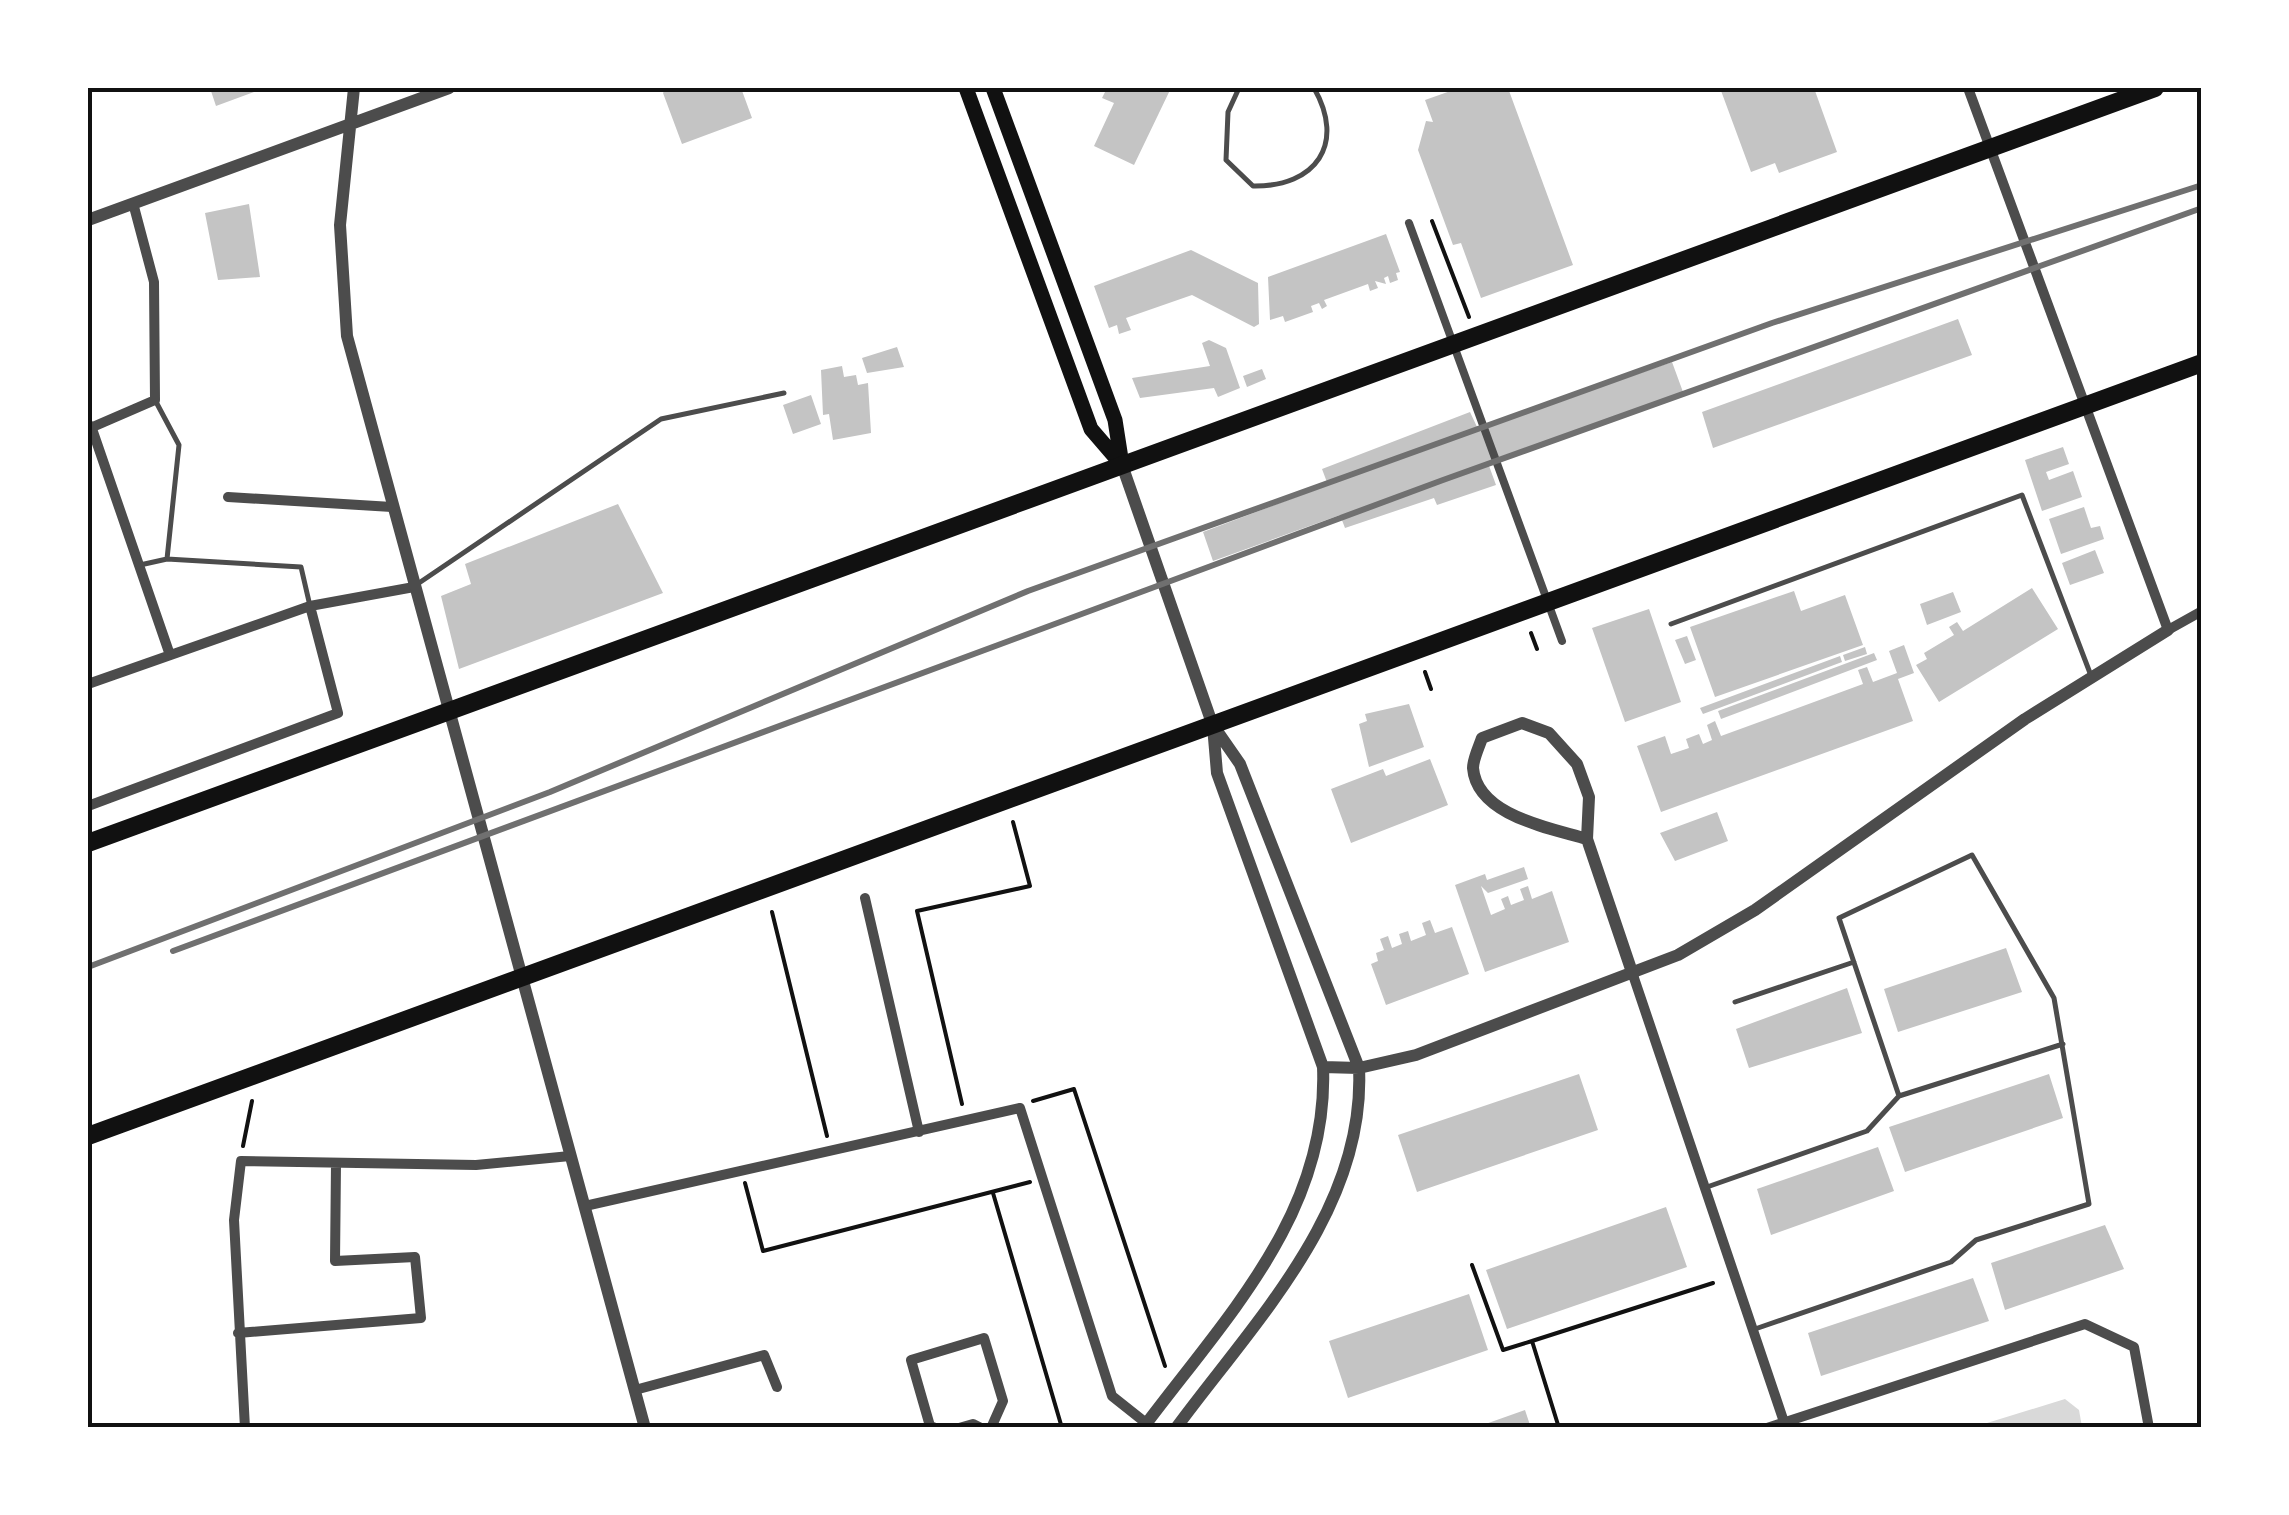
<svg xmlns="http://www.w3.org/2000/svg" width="2289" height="1515" viewBox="0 0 2289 1515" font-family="Karla,sans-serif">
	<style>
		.water { fill: #d9d9d9 }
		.building { fill: #c4c4c4 }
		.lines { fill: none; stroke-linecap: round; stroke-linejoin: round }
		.path { stroke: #111; stroke-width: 4 }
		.service { stroke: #4c4c4c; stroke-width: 5 }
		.pedestrian { stroke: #4c4c4c; stroke-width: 8 }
		.minor { stroke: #4c4c4c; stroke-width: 10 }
		.tertiary { stroke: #4c4c4c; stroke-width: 12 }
		.secondary { stroke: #111; stroke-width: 15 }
		.trunk { stroke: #111; stroke-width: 18 }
		.rail { stroke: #707070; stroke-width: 6 }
		.neatline { fill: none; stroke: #111; stroke-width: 4 }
	</style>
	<rect width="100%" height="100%" fill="#fff"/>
	<!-- water -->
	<path class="water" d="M 2065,1399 L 2079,1410 L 2082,1427 L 1974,1427 Z"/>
	<!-- building -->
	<path class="building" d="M 210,88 L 265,88 L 216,106 Z
		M 666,88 L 741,88 L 752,118 L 682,144 L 663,93 Z
		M 1107,88 L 1171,88 L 1134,165 L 1094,146 L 1114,103 L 1102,98 Z
		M 1459,88 L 1508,88 L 1573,265 L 1481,298 L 1461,243 L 1453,245 L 1418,150 L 1426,121 L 1433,122 L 1425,100 Z
		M 1720,88 L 1814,88 L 1837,152 L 1779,173 L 1775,163 L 1751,172 Z
		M 249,204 L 260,277 L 218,280 L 205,213 Z
		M 1386,234 L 1400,272 L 1396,273 L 1398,280 L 1390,283 L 1388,276 L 1384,278 L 1386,284 L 1375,281 L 1378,288 L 1370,291 L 1368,284 L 1324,300 L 1327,306 L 1322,309 L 1319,303 L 1311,306 L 1313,312 L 1285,322 L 1283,316 L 1270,320 L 1268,277 Z
		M 1191,250 L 1258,283 L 1259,324 L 1254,327 L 1192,295 L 1126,318 L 1131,330 L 1119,334 L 1117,325 L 1109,328 L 1094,286 Z
		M 1958,319 L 1972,355 L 1713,448 L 1702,412 Z
		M 1209,340 L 1226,348 L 1240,388 L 1218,397 L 1214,388 L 1140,398 L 1132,378 L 1210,366 L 1202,343 Z
		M 897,347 L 904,367 L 867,373 L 862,358 Z
		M 1672,362 L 1683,392 L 1488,463 L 1496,485 L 1437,505 L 1434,498 L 1345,528 L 1340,515 L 1213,561 L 1203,532 L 1328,485 L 1322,469 L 1470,412 L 1478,429 Z
		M 842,366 L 844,377 L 856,375 L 858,385 L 868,383 L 871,433 L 833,440 L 829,414 L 823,415 L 821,370 Z
		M 1262,369 L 1266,379 L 1247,387 L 1243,376 Z
		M 811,395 L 821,424 L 793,434 L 783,405 Z
		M 2063,447 L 2069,464 L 2046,472 L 2049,480 L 2073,471 L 2082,497 L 2042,511 L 2025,460 Z
		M 618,504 L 663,593 L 459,669 L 441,596 L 471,584 L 465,564 Z
		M 2084,507 L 2091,528 L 2100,526 L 2104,539 L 2061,554 L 2049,519 Z
		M 2095,550 L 2104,573 L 2070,585 L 2062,563 Z
		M 2032,588 L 2058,629 L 1939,702 L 1916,665 L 1927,659 L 1924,653 L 1954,635 L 1949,627 L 1957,622 L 1963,631 Z
		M 1794,591 L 1801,611 L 1845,595 L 1863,645 L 1715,697 L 1690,627 Z
		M 1953,592 L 1961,612 L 1927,625 L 1920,604 Z
		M 1649,609 L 1681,702 L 1625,722 L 1592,628 Z
		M 1687,636 L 1696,660 L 1685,664 L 1675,640 Z
		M 1904,645 L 1914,673 L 1898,679 L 1913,721 L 1661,812 L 1637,746 L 1665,736 L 1671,754 L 1689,748 L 1686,739 L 1699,734 L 1703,744 L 1712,740 L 1707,725 L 1715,721 L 1721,736 L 1863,684 L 1858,670 L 1867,667 L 1873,682 L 1897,673 L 1889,651 Z
		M 1865,647 L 1867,654 L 1845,661 L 1843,655 Z
		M 1874,653 L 1877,660 L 1721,719 L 1718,711 Z
		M 1840,656 L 1842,662 L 1703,714 L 1700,708 Z
		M 1409,704 L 1424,747 L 1369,767 L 1359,724 L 1367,721 L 1365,714 Z
		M 1430,759 L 1448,805 L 1351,843 L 1331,789 L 1383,769 L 1386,776 Z
		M 1717,812 L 1728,841 L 1675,861 L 1660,833 Z
		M 1524,867 L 1528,879 L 1488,893 L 1481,886 L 1491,915 L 1505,909 L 1501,899 L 1508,896 L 1511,905 L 1524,900 L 1520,889 L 1528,886 L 1532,899 L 1552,891 L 1569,942 L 1485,972 L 1455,885 L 1485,874 L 1487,880 Z
		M 1430,920 L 1435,933 L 1452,927 L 1469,974 L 1386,1005 L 1371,964 L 1378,961 L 1376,953 L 1384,950 L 1380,939 L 1388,936 L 1392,948 L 1402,944 L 1399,934 L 1408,931 L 1411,941 L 1426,935 L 1422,923 Z
		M 2006,948 L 2022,992 L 1898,1032 L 1884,989 Z
		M 1847,988 L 1862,1033 L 1749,1068 L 1736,1029 Z
		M 1579,1074 L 1598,1130 L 1417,1192 L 1398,1135 Z
		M 2049,1074 L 2063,1118 L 1905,1172 L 1889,1127 Z
		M 1878,1147 L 1894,1191 L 1771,1235 L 1757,1189 Z
		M 1666,1207 L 1687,1267 L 1507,1329 L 1486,1270 Z
		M 2105,1225 L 2124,1269 L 2005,1310 L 1991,1263 Z
		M 1973,1278 L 1989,1321 L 1821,1376 L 1808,1333 Z
		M 1469,1294 L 1488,1350 L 1348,1398 L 1329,1341 Z
		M 1525,1410 L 1531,1428 L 1477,1428 L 1477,1427 Z"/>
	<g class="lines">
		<!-- path -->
		<path class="path" d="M 1432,221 L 1469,317
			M 1531,633 L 1537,649
			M 1425,672 L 1431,689
			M 772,912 L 827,1136
			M 1033,1101 L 1074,1089 L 1165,1366
			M 962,1104 L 917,911 L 1030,886 L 1013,822
			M 243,1146 L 252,1101
			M 745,1183 L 763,1251 L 1030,1182
			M 993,1193 L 1062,1428
			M 1472,1265 L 1503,1350 L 1532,1341
			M 1559,1428 L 1532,1341 L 1713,1283"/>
		<!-- service -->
		<path class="service" d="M 1239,88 L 1228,112 L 1226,160 L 1253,186 C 1316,187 1346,144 1314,88
			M 155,400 L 179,445 L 167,559
			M 140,565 L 167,559 L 301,567 L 310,606
			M 416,585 L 661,419 L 784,393
			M 1671,624 L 2022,495 L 2090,673
			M 1735,1002 L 1854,962
			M 1707,1187 L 1867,1131 L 1899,1096 L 2063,1044
			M 1755,1329 L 1951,1262 L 1976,1240 L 2089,1204 L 2054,998 L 1972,855 L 1839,918 L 1899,1096"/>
		<!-- pedestrian -->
		<path class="pedestrian" d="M 1409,223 L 1562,641"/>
		<!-- minor -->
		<path class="minor" d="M 1968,88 L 2168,630 L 2202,611
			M 91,426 L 170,655
			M 88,429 L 155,400 L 154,282 L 133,203
			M 228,497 L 392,507
			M 88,684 L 310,606 L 414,587
			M 88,806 L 338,713 L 310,606
			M 865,898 L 919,1132
			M 1633,975 L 1784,1422
			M 585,1206 L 1020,1108 L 1112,1396 L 1146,1423
			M 238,1333 L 421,1318 L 415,1257 L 335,1261 L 336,1164
			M 635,1390 L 764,1355 L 777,1387
			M 245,1428 L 234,1220 L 241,1161 L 476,1165 L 570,1156
			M 935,1428 L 930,1426 L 911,1360 L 984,1338 L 1003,1401 L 991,1428
			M 959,1428 L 973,1424 L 981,1428
			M 1767,1428 L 2085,1324 L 2134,1347 L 2149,1428"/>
		<!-- tertiary -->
		<path class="tertiary" d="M 354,88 L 340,225 L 347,336 L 645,1428
			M 88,220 L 449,88
			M 1122,465 L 1213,726 L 1217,773 L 1323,1067 C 1329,1213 1226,1317 1143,1428
			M 1587,839 C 1551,828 1477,816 1473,768 C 1473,759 1479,747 1482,738 L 1522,723 L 1549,733 L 1577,764 L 1589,797 L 1587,839 L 1633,975
			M 1323,1067 L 1359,1068 L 1416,1055 L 1678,955 L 1755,910 L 2025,719 L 2168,630
			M 1176,1428 C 1254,1322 1366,1210 1359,1068 L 1240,764 L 1215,728"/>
		<!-- secondary -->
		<path class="secondary" d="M 966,88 L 1091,429 L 1122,465
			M 993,88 L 1115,420 L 1122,465"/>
		<!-- trunk -->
		<path class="trunk" d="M 88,843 L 2155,88
			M 88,1136 L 2202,363"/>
		<!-- rail -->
		<path class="rail" d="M 173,951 L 1443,480 L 2202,208
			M 88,967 L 550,792 L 1028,591 L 1772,323 L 2202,185"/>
	</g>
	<!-- border -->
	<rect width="2289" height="1515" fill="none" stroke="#ffffff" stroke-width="180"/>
	<rect x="90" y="90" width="2109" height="1335" class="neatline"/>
</svg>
